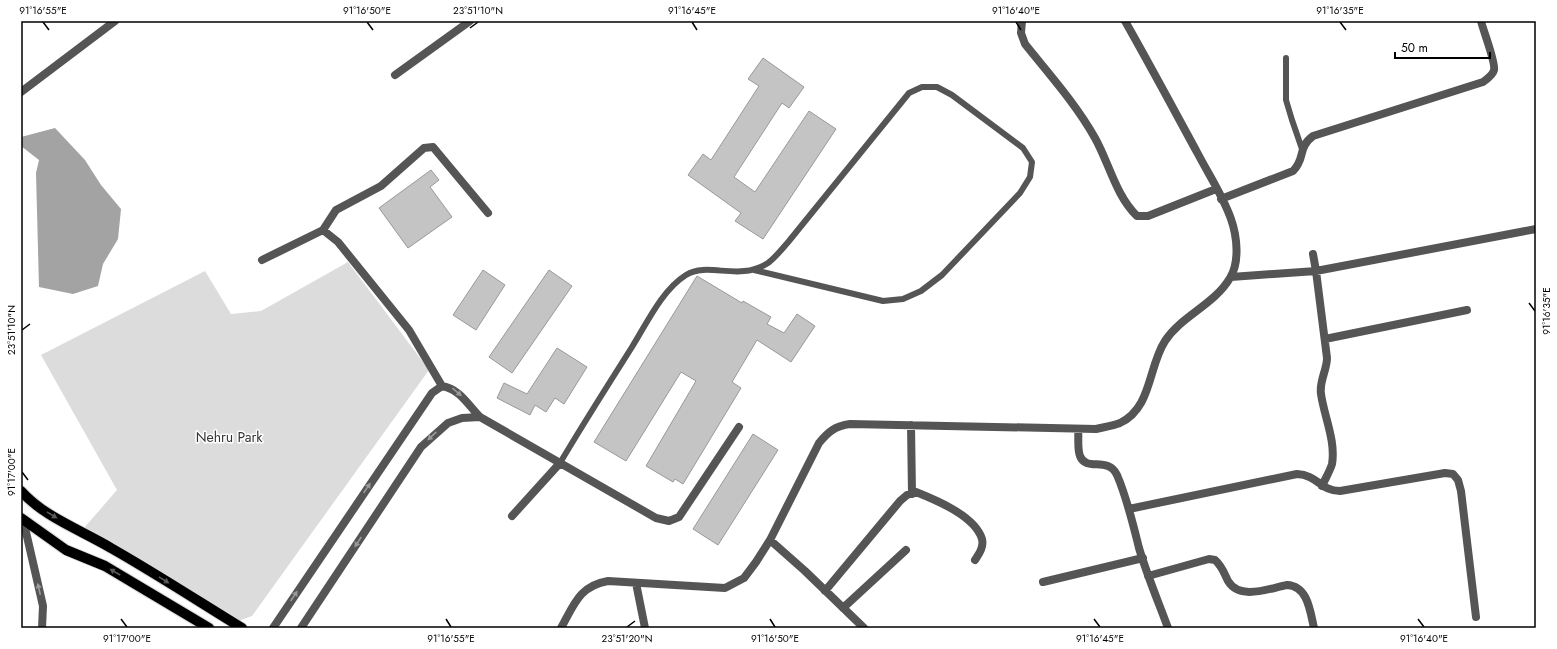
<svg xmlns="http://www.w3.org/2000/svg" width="1557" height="649" viewBox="0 0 1557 649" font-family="Jost,sans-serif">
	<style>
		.green { fill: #dcdcdc }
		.water { fill: #a3a3a3 }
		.building { fill: #c4c4c4; stroke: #999 }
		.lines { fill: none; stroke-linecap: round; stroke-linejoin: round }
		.primary-casing { stroke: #dbdbdb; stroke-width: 12 }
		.service { stroke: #555; stroke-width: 6 }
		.minor { stroke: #555; stroke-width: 8 }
		.tertiary { stroke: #555; stroke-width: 8 }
		.primary { stroke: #000; stroke-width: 10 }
		.oneway { fill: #999 }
		.oneway2 { fill: #595959 }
		.ticks { fill: none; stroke: #000; stroke-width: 1.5 }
		.labels { text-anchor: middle; stroke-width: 3; stroke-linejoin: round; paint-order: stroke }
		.park-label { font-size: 14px; fill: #333; stroke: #fff }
		.neatline { fill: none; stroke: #000; stroke-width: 1.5 }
		.ticks-label { font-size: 10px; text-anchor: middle; fill: #000 }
	</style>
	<rect width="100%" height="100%" fill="#fff"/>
	<!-- green -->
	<path class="green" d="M 348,262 L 429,370 L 252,616 L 238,621 L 84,528 L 117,490 L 41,355 L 205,271 L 231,314 L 261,311 Z"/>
	<!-- water -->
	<path class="water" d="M 55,128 L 85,160 L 101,185 L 121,209 L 118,239 L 103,264 L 98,286 L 73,294 L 39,287 L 36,173 L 39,160 L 21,146 L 21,137 Z"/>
	<!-- building -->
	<path class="building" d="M 763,58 L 804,87 L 789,108 L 782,103 L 734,177 L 755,192 L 809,111 L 836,129 L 763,239 L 735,221 L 741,213 L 688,175 L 703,154 L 711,160 L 759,86 L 748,79 Z
		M 431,170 L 439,180 L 430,187 L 452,217 L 408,248 L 379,208 Z
		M 483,270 L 505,285 L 476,330 L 453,315 Z
		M 549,270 L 572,286 L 512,373 L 489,357 Z
		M 697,276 L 742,303 L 743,301 L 771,317 L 767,324 L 784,333 L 797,314 L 815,326 L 791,362 L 757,340 L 732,382 L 741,388 L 683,484 L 675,479 L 673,482 L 646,466 L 696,381 L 681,372 L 626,461 L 594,442 Z
		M 557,348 L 587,367 L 564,404 L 555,398 L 546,412 L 535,405 L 530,415 L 497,398 L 504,383 L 527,394 Z
		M 753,434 L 778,450 L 718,545 L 693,529 Z"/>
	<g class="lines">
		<!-- primary casing -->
		<g class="primary-casing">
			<path id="primary" d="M 21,491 C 44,517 81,530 111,548 C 155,573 198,601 242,628
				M 21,518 L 66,550 L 105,566 L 209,628"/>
		</g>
		<!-- service -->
		<path class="service" d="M 1286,58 L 1286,100 L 1292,120 L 1302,149
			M 560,463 C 583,424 608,385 632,347 C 647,323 662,290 686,275 C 709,261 738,282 768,263 C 776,257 783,248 789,241 L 909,93 L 922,87 L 937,87 L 952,95 L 1023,148 L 1032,162 L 1030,177 L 1020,193 L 942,275 L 921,291 L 903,299 L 883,301 L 754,270"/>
		<!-- minor -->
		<path class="minor" d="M 1022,21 L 1021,33 L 1025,44 C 1049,74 1076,104 1095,138 C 1109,163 1116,196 1137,216 L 1148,216 L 1216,189
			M 395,75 L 470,21
			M 21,92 L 115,21
			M 1221,199 L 1293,171 C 1306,158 1297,148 1313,136 L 1483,82 C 1487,79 1493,75 1494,70 C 1496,63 1483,30 1481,21
			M 323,230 L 336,210 L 381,186 L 424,148 L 433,147 L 488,213
			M 1313,254 L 1316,271 L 1327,358 C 1327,370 1319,381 1321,394 C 1324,416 1336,441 1332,464 C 1330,471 1325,479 1322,486
			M 262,260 L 323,230 L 338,242 L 409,330 L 442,386
			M 1231,277 L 1316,271 L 1536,229
			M 1325,339 L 1467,310
			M 911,425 L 912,494
			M 1078,429 C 1079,436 1077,449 1080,456 C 1086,472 1108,456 1117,475 C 1127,498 1133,524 1139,548 C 1147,575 1158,601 1168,628
			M 1129,509 L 1297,474 C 1318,475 1320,491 1340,491 L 1445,473 L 1453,474 L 1458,480 L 1461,491 L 1476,617
			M 512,516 L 560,463
			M 770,540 L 805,571 L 864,628
			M 1148,576 L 1209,559 L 1215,560 C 1222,566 1224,573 1228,581 C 1240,601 1270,588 1287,585 C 1308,586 1310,611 1314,628
			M 1043,582 L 1143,558
			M 636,583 L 645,628
			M 825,591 L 900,501 L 907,495 L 916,492 C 936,500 975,516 982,539 C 984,547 979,554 975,560
			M 843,608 L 906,550
			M 273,628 L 432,393 L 442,386 C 460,389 468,405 480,417 L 656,518 L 669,521 L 679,517 L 739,427
			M 301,628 L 421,447 L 448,423 L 462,418 L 480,417
			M 561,628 C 574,605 579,586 608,581 L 725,588 L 744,578 L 756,562 L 770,540 L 819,443 C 828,432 835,426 850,424 L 1096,429 C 1104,427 1112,426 1120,423 C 1152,408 1148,367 1165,341 C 1181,316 1214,305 1230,278 C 1240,262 1237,236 1231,219 C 1223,196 1209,175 1198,154 C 1174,110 1150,65 1125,21"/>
		<!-- tertiary -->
		<path class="tertiary" d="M 23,519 L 43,606 L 42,628"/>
		<!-- primary -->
		<use href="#primary" class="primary"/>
	</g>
	<!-- one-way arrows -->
	<defs><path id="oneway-solid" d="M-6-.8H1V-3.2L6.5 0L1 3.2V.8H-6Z"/></defs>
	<g class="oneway">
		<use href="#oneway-solid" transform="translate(457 392) rotate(40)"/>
		<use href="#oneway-solid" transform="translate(432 436) rotate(137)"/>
		<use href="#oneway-solid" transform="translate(367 488) rotate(-56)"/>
		<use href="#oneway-solid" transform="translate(358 542) rotate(123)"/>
		<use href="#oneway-solid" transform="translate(39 589) rotate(-103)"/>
		<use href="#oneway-solid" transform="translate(294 596) rotate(-56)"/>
	</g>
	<g class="oneway2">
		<use href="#oneway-solid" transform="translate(52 515) rotate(32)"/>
		<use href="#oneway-solid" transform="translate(115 572) rotate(-150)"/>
		<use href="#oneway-solid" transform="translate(164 580) rotate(32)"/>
	</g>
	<!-- ticks -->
	<path class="ticks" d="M 43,22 L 49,30M 367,22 L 373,30M 692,22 L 697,30M 1016,22 L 1021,30M 1340,22 L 1346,30M 470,28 L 478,22M 1529,303 L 1535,311M 22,330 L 30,324M 22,472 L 28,480M 121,619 L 127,627M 446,619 L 451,627M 770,619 L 775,627M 1094,619 L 1100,627M 1418,619 L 1424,627M 627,627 L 635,621"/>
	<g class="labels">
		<!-- park labels -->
		<g class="park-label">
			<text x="229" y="442">Nehru Park</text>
		</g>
	</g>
	<!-- border -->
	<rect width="1557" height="649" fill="none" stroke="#ffffff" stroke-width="44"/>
	<!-- scale -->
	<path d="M1395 52v6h95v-6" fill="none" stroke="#000000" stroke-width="2"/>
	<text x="1401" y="52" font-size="12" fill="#000000" stroke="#ffffff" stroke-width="3" paint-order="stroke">50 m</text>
	<rect x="22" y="22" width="1513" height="605" class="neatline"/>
	<g class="ticks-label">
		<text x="43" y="14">91°16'55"E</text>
		<text x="367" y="14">91°16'50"E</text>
		<text x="478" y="14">23°51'10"N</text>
		<text x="692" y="14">91°16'45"E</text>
		<text x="1016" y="14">91°16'40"E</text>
		<text x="1340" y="14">91°16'35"E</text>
		<text transform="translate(1546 311) rotate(-90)" y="4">91°16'35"E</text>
		<text transform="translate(11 330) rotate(-90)" y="4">23°51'10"N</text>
		<text transform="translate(11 472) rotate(-90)" y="4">91°17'00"E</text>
		<text x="127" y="642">91°17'00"E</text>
		<text x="451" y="642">91°16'55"E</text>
		<text x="627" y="642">23°51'20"N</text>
		<text x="775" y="642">91°16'50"E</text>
		<text x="1100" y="642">91°16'45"E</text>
		<text x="1424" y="642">91°16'40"E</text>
	</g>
</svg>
